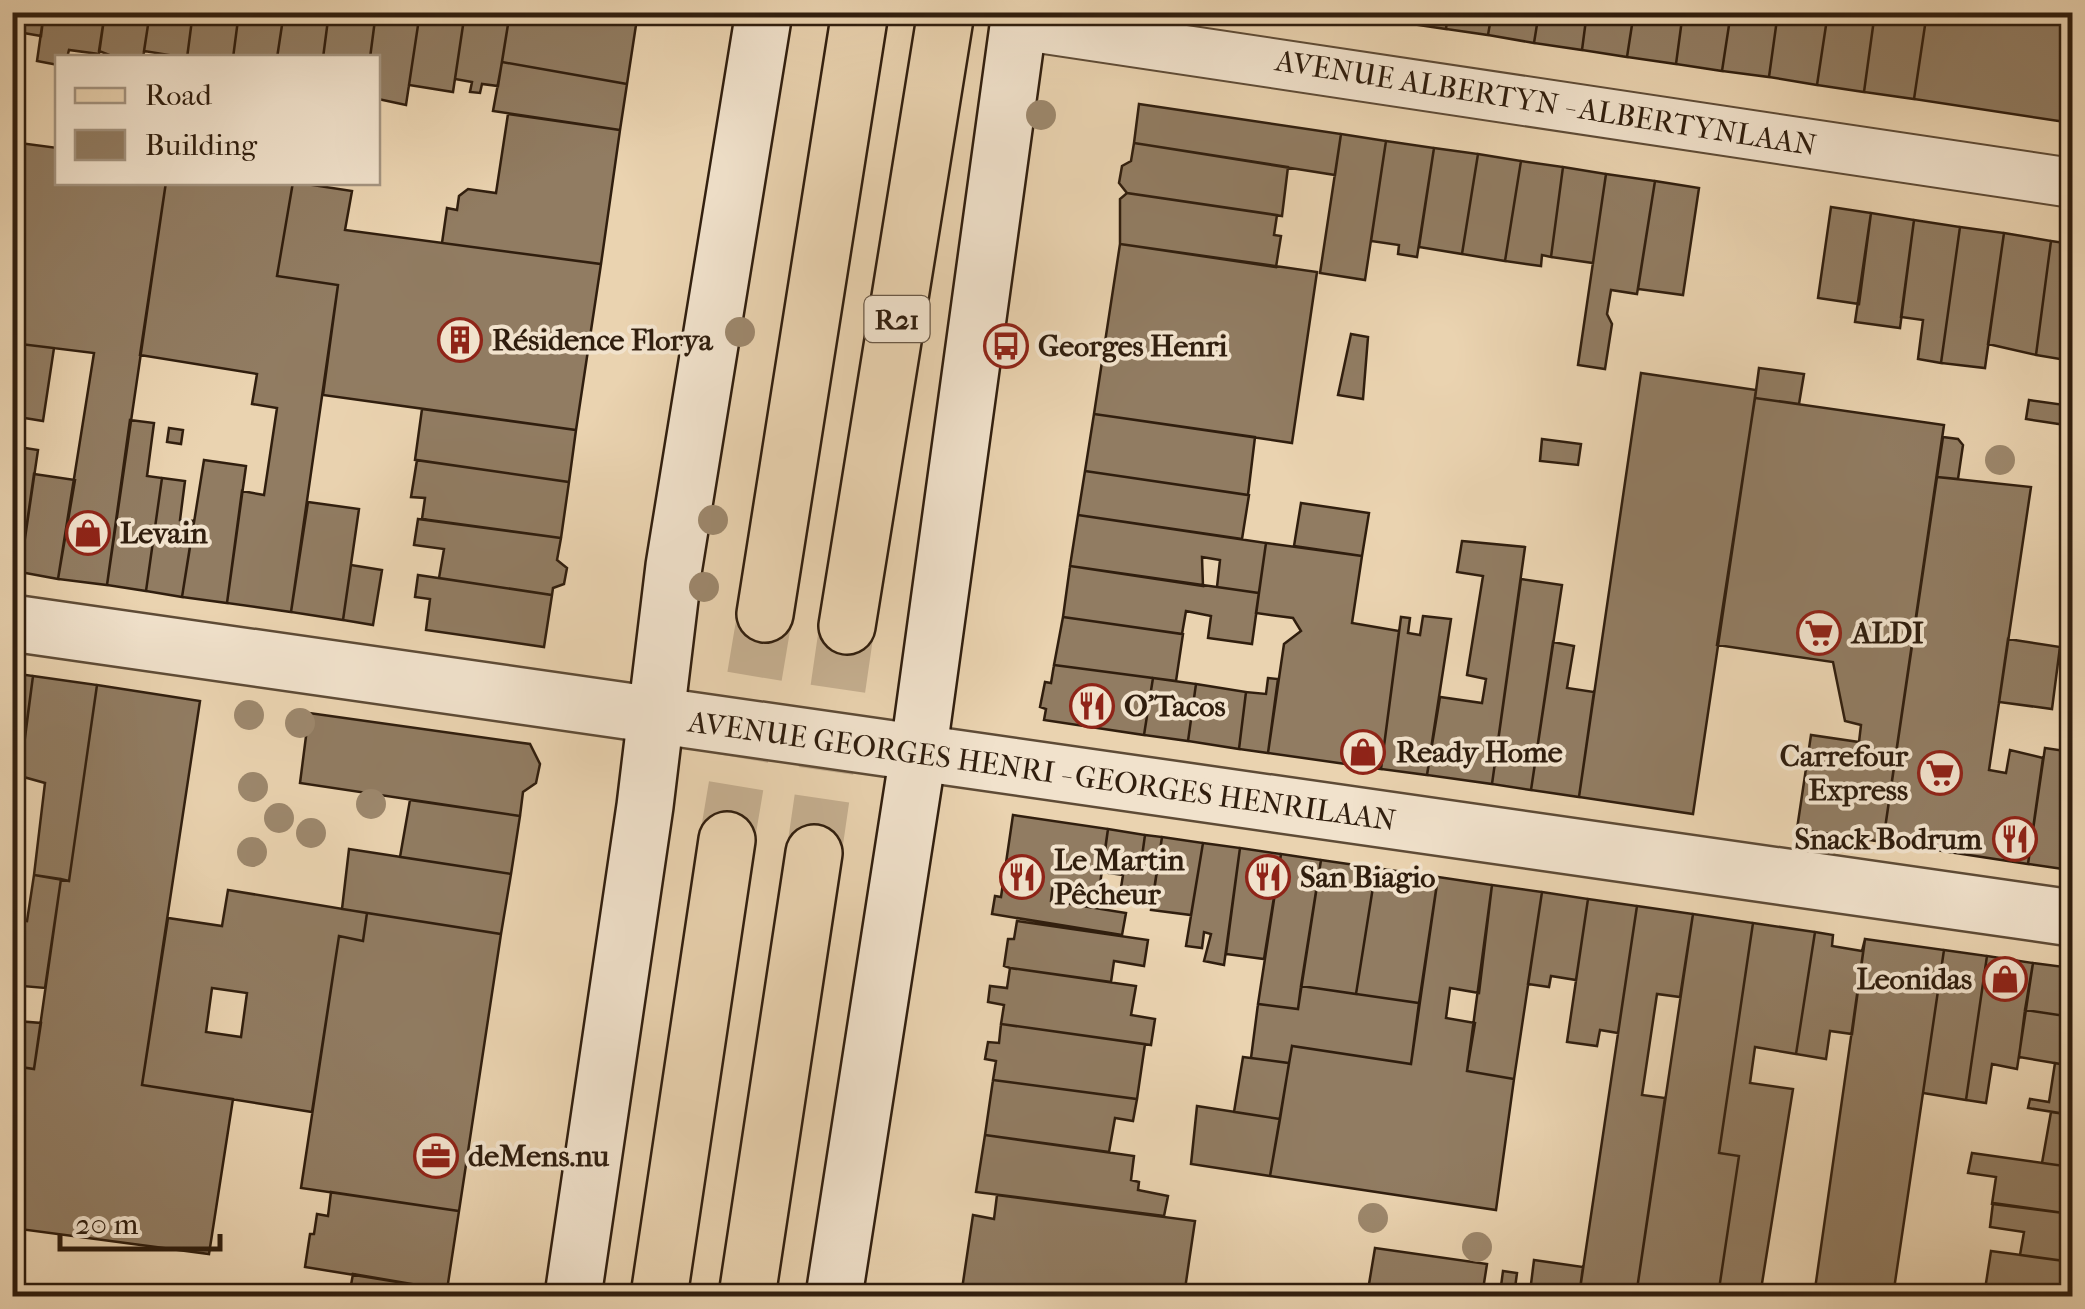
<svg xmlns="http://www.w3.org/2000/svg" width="2085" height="1309" viewBox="0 0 2085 1309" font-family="'IM FELL French Canon',serif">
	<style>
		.building { fill: #917c62; stroke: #301e0e; stroke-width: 2.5; fill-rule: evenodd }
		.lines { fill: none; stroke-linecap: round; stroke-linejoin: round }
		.primary-tunnel { stroke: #c5af90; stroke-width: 55; stroke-dasharray: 55 28; stroke-linecap: butt }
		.minor-casing { stroke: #5e4b36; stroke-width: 52 }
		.tertiary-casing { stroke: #5e4b36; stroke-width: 60 }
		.secondary-casing { stroke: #301e0e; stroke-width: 60 }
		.primary-casing { stroke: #301e0e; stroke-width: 60 }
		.minor { stroke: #f1e2cc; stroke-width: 48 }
		.tertiary { stroke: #f1e2cc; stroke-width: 55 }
		.secondary { stroke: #f1e2cc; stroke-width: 55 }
		.primary { stroke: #ead3b0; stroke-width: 55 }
		.tree { fill: #9d886d }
		.labels { text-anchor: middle; stroke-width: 8; stroke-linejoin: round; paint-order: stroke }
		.shield { fill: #f1e2cc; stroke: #6a5947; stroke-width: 2.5 }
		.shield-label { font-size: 28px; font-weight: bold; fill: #301e0e }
		.street-label { font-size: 30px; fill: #301e0e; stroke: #f1e2cc }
		.poi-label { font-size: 30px; font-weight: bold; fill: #301e0e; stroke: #f1e2cc; text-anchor: start }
	</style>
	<rect width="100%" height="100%" fill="#ead3b0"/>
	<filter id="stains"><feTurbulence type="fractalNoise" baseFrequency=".002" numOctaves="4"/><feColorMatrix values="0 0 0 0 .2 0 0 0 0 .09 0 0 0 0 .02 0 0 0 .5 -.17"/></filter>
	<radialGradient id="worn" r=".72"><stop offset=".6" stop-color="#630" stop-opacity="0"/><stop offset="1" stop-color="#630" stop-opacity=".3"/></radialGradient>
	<!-- building -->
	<path class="building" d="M 12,12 L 44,12 L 41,36 L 12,31 Z
		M 44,12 L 105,12 L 99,54 L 69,50 L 67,58 L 58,58 L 58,65 L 37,61 Z
		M 105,12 L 150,12 L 143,58 L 117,58 L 99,51 Z
		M 150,12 L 193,12 L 187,58 L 144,51 Z
		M 193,12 L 239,12 L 233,58 L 187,58 Z
		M 239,12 L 284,12 L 277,58 L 233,58 Z
		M 284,12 L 329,12 L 323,58 L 277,58 Z
		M 329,12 L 376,12 L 370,58 L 323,58 Z
		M 376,12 L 420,12 L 406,105 L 378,99 L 378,58 L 370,58 Z
		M 420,12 L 465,12 L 453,92 L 409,85 Z
		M 465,12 L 510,12 L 498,86 L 482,84 L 480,93 L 470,92 L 472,82 L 455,79 Z
		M 510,12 L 551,12 L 636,25 L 627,84 L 502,62 Z
		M 1342,12 L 1399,12 L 1398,22 Z
		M 1399,12 L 1448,12 L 1446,29 L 1398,22 Z
		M 1448,12 L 1492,12 L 1488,35 L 1446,29 Z
		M 1492,12 L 1539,12 L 1534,43 L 1488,35 Z
		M 1539,12 L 1587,12 L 1582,50 L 1534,43 Z
		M 1587,12 L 1634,12 L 1627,57 L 1582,50 Z
		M 1634,12 L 1683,12 L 1676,64 L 1627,57 Z
		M 1683,12 L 1731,12 L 1722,71 L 1676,64 Z
		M 1731,12 L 1778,12 L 1769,77 L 1722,71 Z
		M 1778,12 L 1828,12 L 1817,85 L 1769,77 Z
		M 1828,12 L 1875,12 L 1864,92 L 1817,85 Z
		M 1875,12 L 1927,12 L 1914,99 L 1864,92 Z
		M 1927,12 L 2072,12 L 2072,123 L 1914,99 Z
		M 502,62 L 627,84 L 620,130 L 493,111 Z
		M 1139,104 L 1341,134 L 1335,175 L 1134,143 Z
		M 508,114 L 620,130 L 601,264 L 442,243 L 447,208 L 457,210 L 459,196 L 468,189 L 496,193 Z
		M 1341,134 L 1386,141 L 1365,280 L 1320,273 Z
		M 1386,141 L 1434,148 L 1417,257 L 1398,254 L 1399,245 L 1371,241 Z
		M 12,142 L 58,148 L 58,182 L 166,182 L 107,585 L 58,579 L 94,353 L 12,343 Z
		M 1134,143 L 1288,167 L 1282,216 L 1127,193 L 1119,183 L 1122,166 L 1131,161 Z
		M 1434,148 L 1478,154 L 1462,254 L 1419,247 Z
		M 1478,154 L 1521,161 L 1505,261 L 1462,254 Z
		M 1521,161 L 1563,167 L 1551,257 L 1542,255 L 1541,266 L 1505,261 Z
		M 1563,167 L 1606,174 L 1593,263 L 1551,257 Z
		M 1606,174 L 1655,181 L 1637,294 L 1611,290 L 1607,314 L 1612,324 L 1605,369 L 1578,365 Z
		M 1655,181 L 1699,188 L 1683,295 L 1638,289 Z
		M 166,182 L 293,182 L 277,276 L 338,285 L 291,612 L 227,603 L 242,491 L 264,495 L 277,408 L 252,404 L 257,374 L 140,355 Z
		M 293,182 L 352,191 L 345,230 L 601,264 L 576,430 L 323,395 L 338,285 L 277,276 Z
		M 1127,193 L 1277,215 L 1274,235 L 1281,236 L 1276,267 L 1120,244 L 1120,199 Z
		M 1831,207 L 1871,213 L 1859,304 L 1818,298 Z
		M 1871,213 L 1914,220 L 1900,328 L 1855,322 Z
		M 1914,220 L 1960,227 L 1941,363 L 1918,359 L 1923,320 L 1901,317 Z
		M 1960,227 L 2004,233 L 1985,368 L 1941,363 Z
		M 2004,233 L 2051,241 L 2036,355 L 1988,344 Z
		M 2051,241 L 2072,244 L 2072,361 L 2036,355 Z
		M 1120,244 L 1317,272 L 1292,443 L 1094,414 Z
		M 1351,334 L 1368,337 L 1363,399 L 1338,395 Z
		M 12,343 L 54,348 L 43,421 L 12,416 Z
		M 1759,368 L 1804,374 L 1799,404 L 1755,398 Z
		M 1641,373 L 1756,390 L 1693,814 L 1579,797 Z
		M 1755,398 L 1944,425 L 1883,842 L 1797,829 L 1811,735 L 1859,742 L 1861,725 L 1845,721 L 1833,662 L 1717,645 Z
		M 2029,400 L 2072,406 L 2072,426 L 2026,419 Z
		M 422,409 L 576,430 L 569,482 L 415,460 Z
		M 1094,414 L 1255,437 L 1248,495 L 1085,471 Z
		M 130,420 L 154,423 L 147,476 L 162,478 L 146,591 L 107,585 Z
		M 169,428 L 183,430 L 181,444 L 167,442 Z
		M 1943,437 L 1958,439 L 1963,445 L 1958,479 L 1937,477 Z
		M 1542,439 L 1581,444 L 1578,465 L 1540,461 Z
		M 12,446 L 38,450 L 20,572 L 12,571 Z
		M 204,460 L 246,466 L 227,603 L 182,597 Z
		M 417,460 L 569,482 L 561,538 L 422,519 L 425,498 L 411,497 Z
		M 1085,471 L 1249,495 L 1242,539 L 1078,515 Z
		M 34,474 L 75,480 L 58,579 L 20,572 Z
		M 1937,477 L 2031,487 L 1989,770 L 2006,773 L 2010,750 L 2043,758 L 2028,864 L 1883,842 Z
		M 162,478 L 185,481 L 180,520 L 194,521 L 182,597 L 146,591 Z
		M 308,502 L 359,509 L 343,620 L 291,612 Z
		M 1301,503 L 1369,513 L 1362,556 L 1294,546 Z
		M 1078,515 L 1266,543 L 1259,593 L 1217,587 L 1220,560 L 1202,557 L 1203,586 L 1070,566 Z
		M 418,519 L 561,538 L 557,560 L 567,568 L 564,584 L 553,588 L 552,595 L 439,578 L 444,549 L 414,545 Z
		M 1462,541 L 1525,547 L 1492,784 L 1427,775 L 1440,697 L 1482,703 L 1486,679 L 1467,675 L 1483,576 L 1457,572 Z
		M 1266,543 L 1362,556 L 1352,623 L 1399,631 L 1381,769 L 1268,753 L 1284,644 L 1301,631 L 1293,618 L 1256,613 Z
		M 351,565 L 382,570 L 373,625 L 343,620 Z
		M 1070,566 L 1259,593 L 1252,644 L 1208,638 L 1211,616 L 1186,611 L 1182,634 L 1063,617 Z
		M 418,575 L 552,595 L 544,647 L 426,630 L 430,599 L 415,597 Z
		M 1521,579 L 1562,585 L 1531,790 L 1492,784 Z
		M 1423,616 L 1451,619 L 1427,775 L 1381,769 L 1401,617 L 1410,618 L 1408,633 L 1420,635 Z
		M 1063,617 L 1183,634 L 1176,681 L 1054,665 Z
		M 2008,639 L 2060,647 L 2052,709 L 1999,702 Z
		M 1553,642 L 1574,646 L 1567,688 L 1594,692 L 1579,797 L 1531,790 Z
		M 1054,665 L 1153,678 L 1144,735 L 1044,720 L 1046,709 L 1040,707 L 1045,682 L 1051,683 Z
		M 12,673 L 33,676 L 12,833 Z
		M 33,676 L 97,685 L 69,881 L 34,875 L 45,783 L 20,776 Z
		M 1153,678 L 1196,684 L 1188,741 L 1144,735 Z
		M 1268,678 L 1278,679 L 1268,753 L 1239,749 L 1246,692 L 1266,694 Z
		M 1196,684 L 1246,692 L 1239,749 L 1188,741 Z
		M 97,685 L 200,701 L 142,1085 L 233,1099 L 209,1254 L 12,1228 L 14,1066 L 34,1069 L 61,879 L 69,881 Z
		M 309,713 L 530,744 L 540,764 L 536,783 L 523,792 L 520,816 L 300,783 Z
		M 2045,748 L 2072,752 L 2070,870 L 2028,864 Z
		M 410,800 L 520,816 L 511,874 L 400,857 Z
		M 1013,815 L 1108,829 L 1099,891 L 1053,885 L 1051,901 L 1126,913 L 1122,935 L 992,914 L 995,896 L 1001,897 Z
		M 1108,829 L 1145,835 L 1140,871 L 1103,866 Z
		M 1145,835 L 1162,837 L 1153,898 L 1120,894 L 1123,875 L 1102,872 L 1103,866 L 1140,871 Z
		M 1162,837 L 1203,843 L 1191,915 L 1151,910 Z
		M 1203,843 L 1240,848 L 1224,965 L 1204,961 L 1211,934 L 1204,932 L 1202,948 L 1186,946 Z
		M 1240,848 L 1281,854 L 1264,959 L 1226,954 Z
		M 349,849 L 511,874 L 501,934 L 342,909 Z
		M 1281,854 L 1321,860 L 1298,1009 L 1258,1004 Z
		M 1321,860 L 1376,868 L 1356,994 L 1301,986 Z
		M 1376,868 L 1438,877 L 1419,1003 L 1356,994 Z
		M 34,875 L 61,879 L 45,988 L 23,986 L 17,1021 L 41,1023 L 34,1069 L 12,1066 L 12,919 L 27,921 Z
		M 1438,877 L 1492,885 L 1479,993 L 1450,988 L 1446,1018 L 1475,1023 L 1467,1071 L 1514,1079 L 1496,1210 L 1270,1176 L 1292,1046 L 1411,1064 Z
		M 1492,885 L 1542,892 L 1514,1079 L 1467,1071 Z
		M 228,890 L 367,913 L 363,941 L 339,936 L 312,1112 L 142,1085 L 168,918 L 222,926 ZM 212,988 L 247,993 L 241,1037 L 206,1032 Z
		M 1542,892 L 1588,899 L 1576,980 L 1551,976 L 1549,987 L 1528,984 Z
		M 1588,899 L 1637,906 L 1618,1033 L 1600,1030 L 1597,1046 L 1567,1042 Z
		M 1637,906 L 1693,914 L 1680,997 L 1657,994 L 1642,1095 L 1665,1098 L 1636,1296 L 1579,1296 Z
		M 367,913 L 501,934 L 459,1211 L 301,1188 L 339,936 L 363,941 Z
		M 1693,914 L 1753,923 L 1719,1153 L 1739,1156 L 1718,1296 L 1636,1296 Z
		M 1017,921 L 1148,940 L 1144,966 L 1114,961 L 1111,982 L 1010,968 L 1004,966 L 1008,939 L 1014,939 Z
		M 1753,923 L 1815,932 L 1796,1054 L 1755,1047 L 1750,1083 L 1793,1089 L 1760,1296 L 1718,1296 L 1739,1156 L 1719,1153 Z
		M 1815,932 L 1833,935 L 1832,946 L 1862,951 L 1865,939 L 1852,1034 L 1830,1031 L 1826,1059 L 1796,1054 Z
		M 1865,939 L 1944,950 L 1923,1093 L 1893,1296 L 1814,1296 Z
		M 1944,950 L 1987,956 L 1966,1100 L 1923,1093 Z
		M 1987,956 L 2033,963 L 2017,1069 L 1992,1064 L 1986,1103 L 1966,1100 Z
		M 2033,963 L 2072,968 L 2072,1017 L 2025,1010 Z
		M 1010,968 L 1136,986 L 1131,1015 L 1155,1019 L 1151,1045 L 1001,1024 L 1004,1005 L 988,1002 L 990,986 L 1007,988 Z
		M 1301,986 L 1419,1003 L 1411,1064 L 1292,1046 L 1289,1063 L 1251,1058 L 1258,1004 L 1298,1009 Z
		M 2025,1010 L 2072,1017 L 2072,1066 L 2019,1057 Z
		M 1001,1024 L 1145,1044 L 1137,1099 L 993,1080 L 996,1061 L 985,1059 L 988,1042 L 999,1043 Z
		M 1243,1057 L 1289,1063 L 1280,1119 L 1234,1112 Z
		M 2055,1063 L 2072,1066 L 2072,1115 L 2028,1108 L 2030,1099 L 2049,1102 Z
		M 993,1080 L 1137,1099 L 1133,1121 L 1115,1118 L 1109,1152 L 985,1135 Z
		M 1197,1106 L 1280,1119 L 1270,1176 L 1191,1164 Z
		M 2051,1112 L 2072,1115 L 2072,1167 L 2042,1163 Z
		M 985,1135 L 1134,1156 L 1131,1180 L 1139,1182 L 1138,1190 L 1168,1196 L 1164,1216 L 976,1192 Z
		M 1972,1153 L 2072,1167 L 2072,1214 L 1992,1204 L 1996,1177 L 1968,1173 Z
		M 331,1192 L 459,1211 L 447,1290 L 305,1267 L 310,1234 L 314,1234 L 317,1214 L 328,1216 Z
		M 997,1195 L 1195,1221 L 1185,1289 L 1234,1296 L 961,1296 L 973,1215 L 994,1219 Z
		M 1993,1203 L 2072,1214 L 2072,1262 L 2020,1255 L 2024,1232 L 1990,1227 Z
		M 1375,1248 L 1487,1264 L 1482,1296 L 1367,1296 Z
		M 1991,1251 L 2072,1262 L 2072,1296 L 1984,1296 Z
		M 1534,1260 L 1583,1267 L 1579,1296 L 1530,1292 Z
		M 1503,1271 L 1517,1273 L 1515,1288 L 1501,1286 Z
		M 353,1274 L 447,1290 L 446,1296 L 349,1296 Z"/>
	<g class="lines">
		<!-- primary-tunnel -->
		<path class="primary-tunnel" d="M 727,840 L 765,614
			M 814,853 L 847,626"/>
		<!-- minor casing -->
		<g class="minor-casing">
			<path id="minor" d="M 1018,25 L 2072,183"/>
		</g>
		<!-- tertiary casing -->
		<g class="tertiary-casing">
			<path id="tertiary" d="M 12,623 L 2072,918"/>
		</g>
		<!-- secondary casing -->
		<g class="secondary-casing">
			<path id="secondary" d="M 573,1296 L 645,806 L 674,566 L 764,12
				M 834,1296 L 918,755 L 1020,12"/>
		</g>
		<!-- primary casing -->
		<g class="primary-casing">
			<path id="primary" d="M 765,614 L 860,12
				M 847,626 L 946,12
				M 659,1296 L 727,840
				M 747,1296 L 814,853"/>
		</g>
		<!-- minor -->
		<use href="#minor" class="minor"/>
		<!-- tertiary -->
		<use href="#tertiary" class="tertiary"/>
		<!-- secondary -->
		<use href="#secondary" class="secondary"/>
		<!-- primary -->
		<use href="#primary" class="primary"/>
	</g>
	<!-- trees -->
	<g class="tree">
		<circle cx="1041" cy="115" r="15"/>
		<circle cx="740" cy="332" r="15"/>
		<circle cx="2000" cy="460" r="15"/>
		<circle cx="713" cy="520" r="15"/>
		<circle cx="704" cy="587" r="15"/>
		<circle cx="249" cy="715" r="15"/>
		<circle cx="300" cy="723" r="15"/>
		<circle cx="253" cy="787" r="15"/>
		<circle cx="371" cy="804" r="15"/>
		<circle cx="279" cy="818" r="15"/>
		<circle cx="311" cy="833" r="15"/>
		<circle cx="252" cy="852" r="15"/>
		<circle cx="1373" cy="1218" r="15"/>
		<circle cx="1477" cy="1247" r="15"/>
	</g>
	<!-- icons -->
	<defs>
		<g id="building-ring" transform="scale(2.25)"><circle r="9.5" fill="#f1e2cc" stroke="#8f2418" stroke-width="1.5"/><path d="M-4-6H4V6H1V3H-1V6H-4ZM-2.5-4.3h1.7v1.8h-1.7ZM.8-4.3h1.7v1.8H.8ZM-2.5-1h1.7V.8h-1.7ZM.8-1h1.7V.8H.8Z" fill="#8f2418"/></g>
		<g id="bus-ring" transform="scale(2.25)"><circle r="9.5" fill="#f1e2cc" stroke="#8f2418" stroke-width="1.5"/><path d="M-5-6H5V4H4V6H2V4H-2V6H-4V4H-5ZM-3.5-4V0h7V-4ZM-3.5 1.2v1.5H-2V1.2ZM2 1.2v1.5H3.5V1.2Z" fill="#8f2418"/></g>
		<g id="shop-ring" transform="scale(2.25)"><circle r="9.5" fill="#f1e2cc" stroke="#8f2418" stroke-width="1.5"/><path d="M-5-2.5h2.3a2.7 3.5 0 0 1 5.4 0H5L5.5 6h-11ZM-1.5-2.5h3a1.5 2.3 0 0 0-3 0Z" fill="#8f2418"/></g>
		<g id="supermarket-ring" transform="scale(2.25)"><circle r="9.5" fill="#f1e2cc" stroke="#8f2418" stroke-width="1.5"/><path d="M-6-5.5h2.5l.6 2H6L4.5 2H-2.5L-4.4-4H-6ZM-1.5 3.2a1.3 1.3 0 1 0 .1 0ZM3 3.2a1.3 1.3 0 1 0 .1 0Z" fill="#8f2418"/></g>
		<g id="restaurant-ring" transform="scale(2.25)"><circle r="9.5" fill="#f1e2cc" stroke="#8f2418" stroke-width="1.5"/><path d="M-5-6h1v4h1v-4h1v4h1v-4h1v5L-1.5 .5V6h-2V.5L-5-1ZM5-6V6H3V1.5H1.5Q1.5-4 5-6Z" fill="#8f2418"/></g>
		<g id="office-ring" transform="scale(2.25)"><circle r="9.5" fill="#f1e2cc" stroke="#8f2418" stroke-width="1.5"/><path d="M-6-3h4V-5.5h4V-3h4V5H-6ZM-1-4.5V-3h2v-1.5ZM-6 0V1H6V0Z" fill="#8f2418"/></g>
	</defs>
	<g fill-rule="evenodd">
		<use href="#building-ring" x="460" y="340"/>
		<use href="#bus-ring" x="1006" y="346"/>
		<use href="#shop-ring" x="88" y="533"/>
		<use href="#supermarket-ring" x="1819" y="633"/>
		<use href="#restaurant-ring" x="1092" y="706"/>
		<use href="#shop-ring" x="1363" y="752"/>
		<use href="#supermarket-ring" x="1940" y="773"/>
		<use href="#restaurant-ring" x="2015" y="839"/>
		<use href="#restaurant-ring" x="1022" y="877"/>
		<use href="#restaurant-ring" x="1268" y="877"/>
		<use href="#shop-ring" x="2005" y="979"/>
		<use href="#office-ring" x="436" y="1156"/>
	</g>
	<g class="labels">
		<!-- shield labels -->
		<rect class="shield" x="864.5" y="296" width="65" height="46" rx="8"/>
		<g class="shield-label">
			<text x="897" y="329">R21</text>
		</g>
		<!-- street labels -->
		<g class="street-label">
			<text transform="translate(1546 103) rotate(9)" y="10">AVENUE ALBERTYN - ALBERTYNLAAN</text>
			<text transform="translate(1042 771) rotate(8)" y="10">AVENUE GEORGES HENRI - GEORGES HENRILAAN</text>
		</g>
		<!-- poi labels -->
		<g class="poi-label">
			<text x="492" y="350">Résidence Florya</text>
			<text x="1038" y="356">Georges Henri</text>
			<text x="120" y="543">Levain</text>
			<text x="1852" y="643">ALDI</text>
			<text x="1124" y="716">O'Tacos</text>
			<text x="1396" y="762">Ready Home</text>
			<text x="1908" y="766" text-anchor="end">Carrefour<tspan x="1908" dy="34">Express</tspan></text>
			<text x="1982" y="849" text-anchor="end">Snack Bodrum</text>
			<text x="1054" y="870">Le Martin<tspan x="1054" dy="34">Pêcheur</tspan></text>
			<text x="1300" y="887">San Biagio</text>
			<text x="1972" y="989" text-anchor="end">Leonidas</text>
			<text x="468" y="1166">deMens.nu</text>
		</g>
	</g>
	<!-- margin -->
	<rect width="2085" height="1309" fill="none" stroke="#ead3b0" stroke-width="50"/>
	<rect x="15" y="15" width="2055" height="1279" fill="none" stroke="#301e0e" stroke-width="5"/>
	<rect x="25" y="25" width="2035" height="1259" fill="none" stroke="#301e0e" stroke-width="2.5"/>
	<!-- legend -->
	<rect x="55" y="55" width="325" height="130" fill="#f1e2cc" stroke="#a49480" stroke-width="2.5"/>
	<rect x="75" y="88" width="50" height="15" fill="#ead3b0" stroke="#a49480" stroke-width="2.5"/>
	<text x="145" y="105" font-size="30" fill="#301e0e">Road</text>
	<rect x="75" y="130" width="50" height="30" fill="#917c62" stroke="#a49480" stroke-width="2.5"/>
	<text x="145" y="155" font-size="30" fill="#301e0e">Building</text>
	<!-- scale -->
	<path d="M60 1234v15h160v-15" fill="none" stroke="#301e0e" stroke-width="5"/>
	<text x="75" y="1234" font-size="30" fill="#301e0e" stroke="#f1e2cc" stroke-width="8" paint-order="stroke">20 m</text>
	<rect width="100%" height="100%" filter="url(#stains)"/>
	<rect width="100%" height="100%" fill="url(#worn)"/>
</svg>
